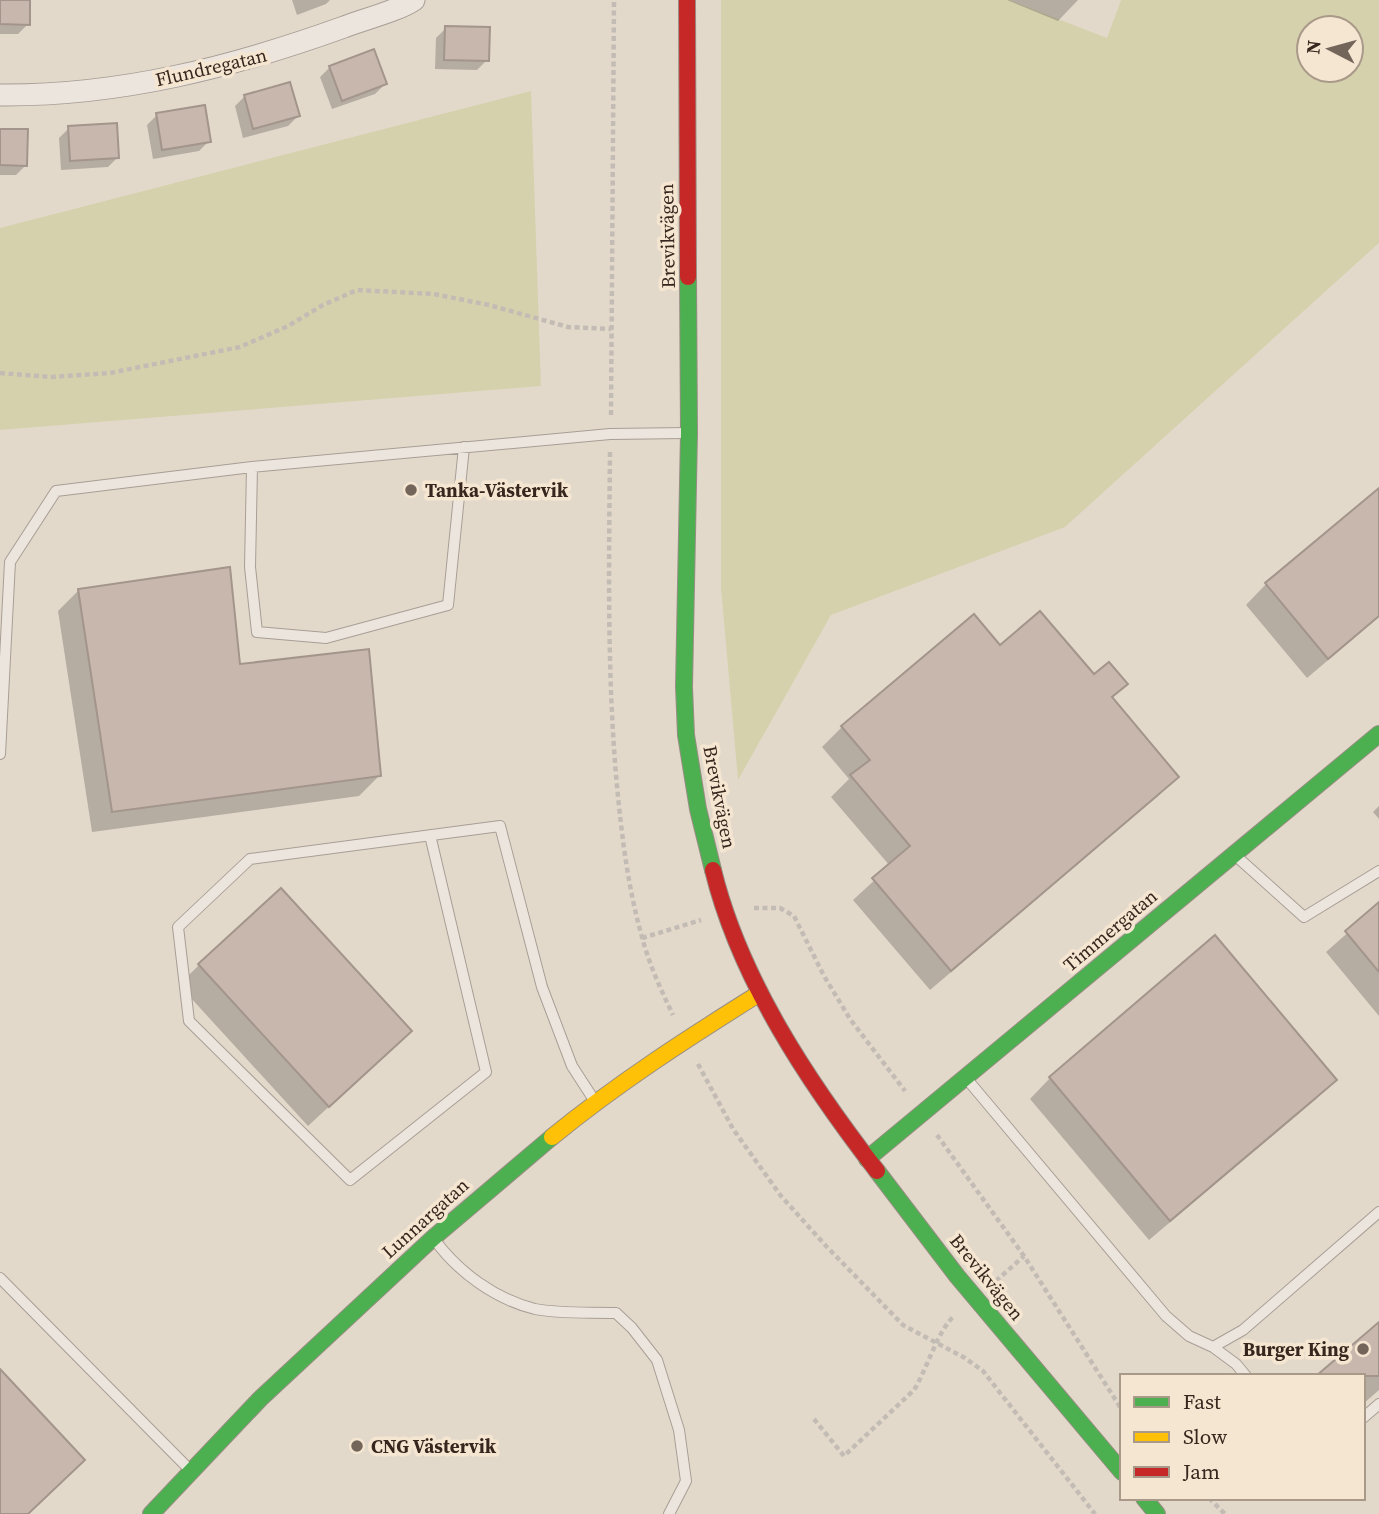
<svg xmlns="http://www.w3.org/2000/svg" width="1379" height="1514" viewBox="0 0 1379 1514" font-family="'Source Serif 4',serif">
	<style>
		.green { fill: #d6d1ad; fill-rule: evenodd }
		.shadow { fill: #0003 }
		.building { fill: #c7b7ac; stroke: #a3958b; stroke-width: 2 }
		.lines { fill: none; stroke-linecap: round; stroke-linejoin: round }
		.lane-casing { stroke: #a89e95; stroke-width: 12 }
		.street-casing { stroke: #a89e95; stroke-width: 23 }
		.fast-casing { stroke: #988e84; stroke-width: 18 }
		.slow-casing { stroke: #988e84; stroke-width: 18 }
		.jam-casing { stroke: #988e84; stroke-width: 18 }
		.path { stroke: #c3bcb4; stroke-width: 4.5; stroke-dasharray: 5 3.5; stroke-linecap: butt }
		.lane { stroke: #ebe5dd; stroke-width: 10 }
		.street { stroke: #ebe5dd; stroke-width: 21 }
		.fast { stroke: #4caf50; stroke-width: 16 }
		.slow { stroke: #ffc107; stroke-width: 16 }
		.jam { stroke: #c62828; stroke-width: 16 }
		.poi-dot { fill: #73655a; stroke: #f5e6d1; stroke-width: 2.5 }
		.labels { text-anchor: middle; stroke-width: 7; stroke-linejoin: round; paint-order: stroke }
		.street-label { font-size: 19px; fill: #36261d; stroke: #f5e6d1 }
		.poi-label { font-size: 19px; font-weight: bold; fill: #36261d; stroke: #f5e6d1; text-anchor: start }
	</style>
	<rect width="100%" height="100%" fill="#e3d9cb"/>
	<!-- green -->
	<path class="green" d="M 721,0 L 1009,0 L 1107,38 L 1121,0 L 1379,0 L 1379,243 L 1065,527 L 831,615 L 738,780 L 721,588 ZM 1309,28 L 1351,28 L 1351,70 L 1309,70 Z
		M 531,91 L 541,386 L 0,430 L 0,228 Z"/>
	<!-- shadow -->
	<path class="shadow" d="M 0,0 L 28,0 L 28,24 L 18,34 L 0,34 Z
		M 292,0 L 330,0 L 326,4 L 297,15 Z
		M 1007,0 L 1078,0 L 1058,21 Z
		M 446,28 L 487,60 L 477,70 L 435,69 L 436,38 Z
		M 330,67 L 385,84 L 375,94 L 332,109 L 320,77 Z
		M 245,96 L 298,116 L 288,126 L 243,138 L 235,106 Z
		M 157,115 L 209,141 L 199,151 L 153,159 L 147,125 Z
		M 69,128 L 118,157 L 108,167 L 61,170 L 59,138 Z
		M 0,131 L 26,165 L 16,175 L 0,175 Z
		M 1379,490 L 1379,617 L 1307,678 L 1246,605 L 1266,584 Z
		M 79,590 L 238,665 L 379,776 L 359,796 L 92,832 L 58,611 Z
		M 973,616 L 1000,647 L 1126,684 L 1111,699 L 1177,777 L 1157,797 L 930,990 L 853,900 L 890,866 L 831,797 L 849,779 L 822,747 L 842,727 Z
		M 1379,806 L 1379,819 L 1373,812 Z
		M 1379,905 L 1379,1016 L 1326,952 Z
		M 1215,938 L 1335,1080 L 1315,1100 L 1149,1240 L 1030,1099 L 1050,1078 Z
		M 199,965 L 389,1051 L 308,1126 L 179,985 Z
		M 1379,1324 L 1379,1390 L 1363,1404 L 1363,1376 Z"/>
	<!-- building -->
	<path class="building" d="M 0,0 L 30,0 L 30,25 L 0,24 Z
		M 445,26 L 490,27 L 489,61 L 444,60 Z
		M 374,49 L 387,84 L 342,101 L 329,66 Z
		M 290,82 L 300,116 L 253,129 L 244,95 Z
		M 205,105 L 211,142 L 162,150 L 156,113 Z
		M 117,123 L 119,158 L 70,161 L 68,126 Z
		M 0,129 L 28,129 L 27,166 L 0,165 Z
		M 1379,488 L 1379,616 L 1328,659 L 1265,583 Z
		M 230,567 L 240,664 L 369,649 L 381,776 L 112,812 L 78,589 Z
		M 1040,611 L 1094,674 L 1109,662 L 1128,684 L 1112,697 L 1179,777 L 951,971 L 872,878 L 910,846 L 850,775 L 870,760 L 841,726 L 974,614 L 1000,645 Z
		M 281,888 L 412,1031 L 329,1107 L 198,964 Z
		M 1379,902 L 1379,972 L 1345,931 Z
		M 1215,935 L 1337,1080 L 1170,1221 L 1049,1077 Z
		M 1379,1322 L 1379,1376 L 1316,1376 Z
		M 0,1369 L 85,1460 L 28,1514 L 0,1514 Z"/>
	<g class="lines">
		<!-- lane casing -->
		<g class="lane-casing">
			<path id="lane" d="M 252,467 L 250,567 L 257,632 L 326,638 L 448,605 L 464,447
				M 0,754 L 10,562 L 56,491 L 252,467 L 610,434 L 686,433
				M 430,835 L 486,1072 L 350,1180 L 189,1021 L 178,927 L 250,859 L 500,826 L 542,987 L 572,1066 L 594,1100
				M 1236,856 L 1304,917 L 1379,871
				M 966,1078 L 1166,1316 L 1189,1336 L 1213,1347 L 1243,1330 L 1379,1212
				M 434,1239 C 458,1272 495,1299 535,1309 C 559,1314 591,1312 616,1313 L 632,1328 L 657,1360 L 679,1430 L 686,1481 L 669,1514
				M 0,1278 L 190,1470
				M 1213,1347 L 1236,1364 L 1246,1376
				M 1363,1418 L 1379,1404"/>
		</g>
		<!-- street casing -->
		<g class="street-casing">
			<path id="street" d="M 0,95 C 120,96 233,67 344,27 C 364,19 398,11 414,0"/>
		</g>
		<!-- fast casing -->
		<g class="fast-casing">
			<path id="fast" d="M 688,277 L 689,433 L 684,687 L 686,735 L 698,809 L 713,870
				M 867,1159 L 1379,734
				M 877,1171 L 957,1276 L 1122,1472
				M 1144,1498 L 1157,1514
				M 151,1514 L 260,1399 L 433,1238 L 552,1137"/>
		</g>
		<!-- slow casing -->
		<g class="slow-casing">
			<path id="slow" d="M 552,1137 C 618,1083 688,1038 760,993"/>
		</g>
		<!-- jam casing -->
		<g class="jam-casing">
			<path id="jam" d="M 687,0 L 688,277
				M 713,870 C 740,980 809,1083 877,1171"/>
		</g>
		<!-- path -->
		<path class="path" d="M 0,373 L 51,377 L 110,373 L 240,347 L 288,326 L 323,305 L 357,290 L 434,294 L 489,305 L 568,327 L 611,329
			M 611,415 L 614,0
			M 610,452 C 609,560 607,667 616,775 C 621,830 627,884 642,937 C 649,964 661,990 673,1015
			M 754,908 L 780,908 L 794,916 L 824,976 L 850,1019 L 905,1091
			M 642,938 L 701,920
			M 698,1064 L 733,1129 L 781,1196 L 826,1246 L 903,1325 L 965,1358 L 983,1371 L 1095,1514
			M 937,1135 L 1024,1256 L 1122,1410
			M 996,1281 L 1024,1256
			M 814,1419 L 844,1456 L 914,1390 C 927,1369 938,1330 954,1316
			M 1209,1498 L 1225,1514"/>
		<!-- lane -->
		<use href="#lane" class="lane"/>
		<!-- street -->
		<use href="#street" class="street"/>
		<!-- fast -->
		<use href="#fast" class="fast"/>
		<!-- slow -->
		<use href="#slow" class="slow"/>
		<!-- jam -->
		<use href="#jam" class="jam"/>
	</g>
	<!-- markers -->
	<g class="poi-dot">
		<circle cx="411" cy="490" r="7"/>
		<circle cx="1363" cy="1349" r="7"/>
		<circle cx="357" cy="1446" r="7"/>
	</g>
	<g class="labels">
		<!-- street labels -->
		<g class="street-label">
			<text transform="translate(211 67) rotate(-13)" y="7">Flundregatan</text>
			<text transform="translate(667 236) rotate(-91)" y="7">Brevikvägen</text>
			<text transform="translate(720 797) rotate(79)" y="7">Brevikvägen</text>
			<text transform="translate(1110 930) rotate(-40)" y="7">Timmergatan</text>
			<text transform="translate(425 1218) rotate(-42)" y="7">Lunnargatan</text>
			<text transform="translate(987 1277) rotate(51)" y="7">Brevikvägen</text>
		</g>
		<!-- poi labels -->
		<g class="poi-label">
			<text x="425" y="497">Tanka-Västervik</text>
			<text x="1349" y="1356" text-anchor="end">Burger King</text>
			<text x="371" y="1453">CNG Västervik</text>
		</g>
	</g>
	<!-- legend -->
	<rect x="1120" y="1374" width="245" height="126" fill="#f5e6d1" stroke="#a99989" stroke-width="2"/>
	<rect x="1134" y="1397" width="35" height="10" fill="#4caf50" stroke="#a99989" stroke-width="2"/>
	<text x="1183" y="1409" font-size="21" fill="#36261d">Fast</text>
	<rect x="1134" y="1432" width="35" height="10" fill="#ffc107" stroke="#a99989" stroke-width="2"/>
	<text x="1183" y="1444" font-size="21" fill="#36261d">Slow</text>
	<rect x="1134" y="1467" width="35" height="10" fill="#c62828" stroke="#a99989" stroke-width="2"/>
	<text x="1183" y="1479" font-size="21" fill="#36261d">Jam</text>
	<!-- north arrow -->
	<g transform="translate(1330 49) rotate(276)"><circle r="33" fill="#f5e6d1" stroke="#a99989" stroke-width="2"/>
	<path d="M0-5L12 26L0 18L-12 26Z" fill="#73655a"/>
	<text y="-10" font-size="19" font-weight="bold" text-anchor="middle" fill="#36261d">N</text>
	</g>
</svg>
